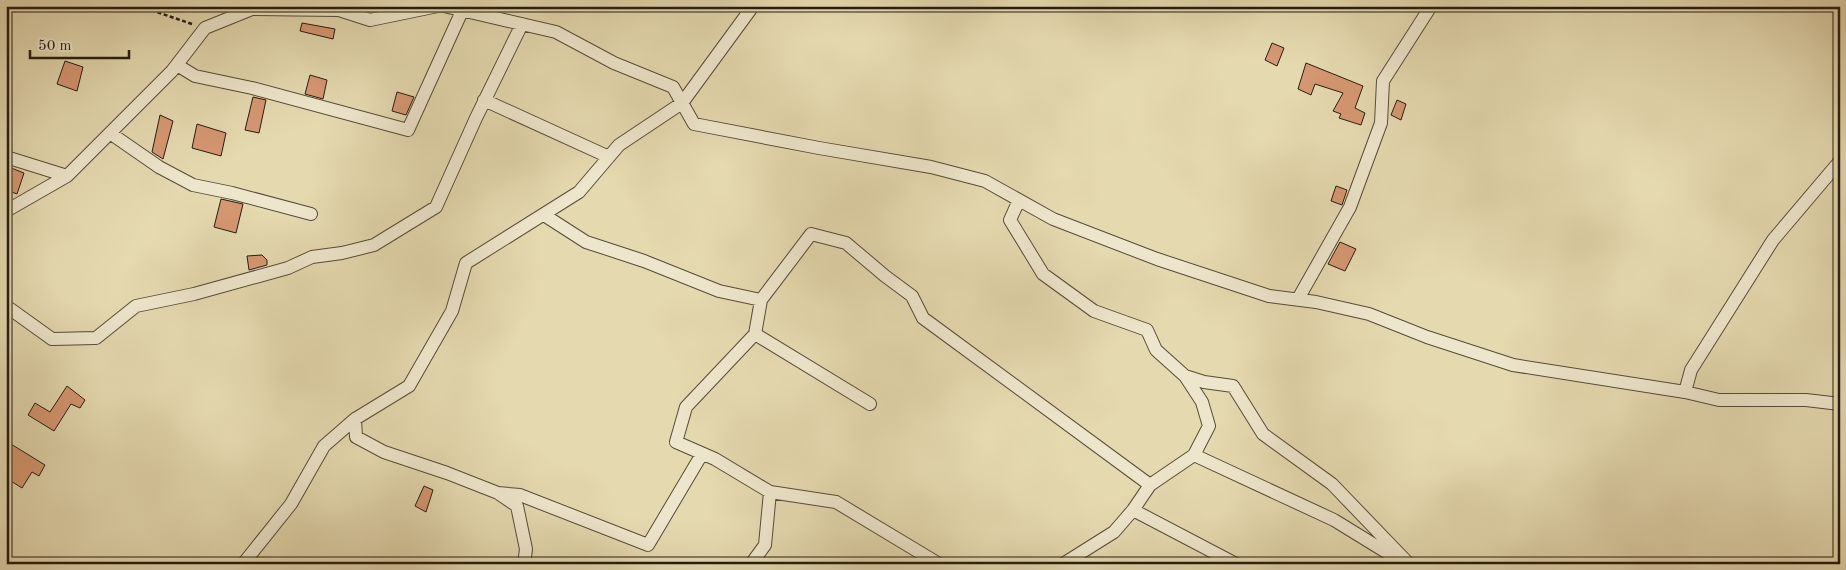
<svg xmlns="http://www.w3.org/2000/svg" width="1846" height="570" viewBox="0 0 1846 570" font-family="'Old Standard TT',serif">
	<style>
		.building { fill: #d69872; stroke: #261c11 }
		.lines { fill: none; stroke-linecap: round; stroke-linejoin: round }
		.minor-casing { stroke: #564b39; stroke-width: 14 }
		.path { stroke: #261c11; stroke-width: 2.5; stroke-dasharray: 4 2.5; stroke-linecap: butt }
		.minor { stroke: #eee6cc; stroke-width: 12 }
	</style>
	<rect width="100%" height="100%" fill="#e5d9b0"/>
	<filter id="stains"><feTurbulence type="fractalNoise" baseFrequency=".004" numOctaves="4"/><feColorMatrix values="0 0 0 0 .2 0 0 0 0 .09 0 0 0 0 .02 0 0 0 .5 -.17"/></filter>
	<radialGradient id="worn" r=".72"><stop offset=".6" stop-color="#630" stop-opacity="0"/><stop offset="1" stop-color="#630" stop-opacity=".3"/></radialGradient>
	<!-- building -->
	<path class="building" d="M 302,23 L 335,29 L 333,39 L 300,31 Z
		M 1272,43 L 1284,48 L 1277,66 L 1265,60 Z
		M 65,61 L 83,67 L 77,91 L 57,84 Z
		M 1306,63 L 1363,86 L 1355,108 L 1365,113 L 1361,125 L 1339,118 L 1341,114 L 1333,111 L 1343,93 L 1315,84 L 1311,95 L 1298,89 Z
		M 310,75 L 327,80 L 323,99 L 305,94 Z
		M 397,92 L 414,97 L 406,115 L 392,111 Z
		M 253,97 L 266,100 L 259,133 L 245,130 Z
		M 1397,100 L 1406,104 L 1401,120 L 1391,115 Z
		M 160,115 L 173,121 L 163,159 L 152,152 Z
		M 197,124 L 226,133 L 221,156 L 192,148 Z
		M 6,166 L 24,173 L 17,194 L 6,190 Z
		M 1336,186 L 1347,190 L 1342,205 L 1331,201 Z
		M 221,199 L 243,204 L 236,233 L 214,227 Z
		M 1340,242 L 1356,249 L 1345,271 L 1328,264 Z
		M 262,255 L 267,260 L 267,265 L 249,270 L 247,256 Z
		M 67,386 L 85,400 L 80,408 L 71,404 L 54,431 L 28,415 L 35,403 L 50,412 Z
		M 6,441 L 45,465 L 39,476 L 32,472 L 22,488 L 6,478 Z
		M 424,486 L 433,490 L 426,512 L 415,506 Z"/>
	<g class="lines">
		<!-- minor casing -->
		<g class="minor-casing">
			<path id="minor" d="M 444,6 L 556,32 L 614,63 L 673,87 L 694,124 L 819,148 L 931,167 L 985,181 L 1053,219 L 1157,259 L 1269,296 L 1316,302 L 1369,314 L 1427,337 L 1513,365 L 1685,392 L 1719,400 L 1806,400 L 1840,404
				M 177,65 L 195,76 L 252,88 L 408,130 L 462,11
				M 484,100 L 609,157
				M 110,133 L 159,167 L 193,185 L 232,193 L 311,214
				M 6,157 L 67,176
				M 1019,200 L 1010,220 L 1043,274 L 1094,311 L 1147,330 L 1156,350 L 1185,376 L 1204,382 L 1233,386 L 1263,434 L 1332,484 L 1409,564
				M 6,211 L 67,176 L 172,71 L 205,28 L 252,9 L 339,10 L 370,20 L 438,6
				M 544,215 L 586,242 L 644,261 L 719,291 L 761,300 L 811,234 L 846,243 L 885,276 L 912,296 L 923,318 L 1150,485
				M 1298,299 L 1350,207 L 1381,123 L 1383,81 L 1431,6
				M 761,300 L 755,334 L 686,407 L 676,442 L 715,459 L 770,492 L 836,502 L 939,564
				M 6,306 L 52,339 L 96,338 L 136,306 L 194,294 L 288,268 L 312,257 L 342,253 L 374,245 L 436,207 L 476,118 L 522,24
				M 755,334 L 870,404
				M 1685,392 L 1691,370 L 1773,240 L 1840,161
				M 355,419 L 356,437 L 384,452 L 447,473 L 498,493 L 517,506 L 526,549 L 524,564
				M 1194,455 L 1334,520 L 1399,560
				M 498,493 L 520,495 L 648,545 L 702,454
				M 1133,510 L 1236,564
				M 243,564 L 291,504 L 324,446 L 355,419 L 409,386 L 452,311 L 466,263 L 579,192 L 619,145 L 682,103 L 753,6
				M 751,564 L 765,545 L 770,492
				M 1063,564 L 1114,532 L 1133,510 L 1150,485 L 1194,455 L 1209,426 L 1202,402 L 1185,376"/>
		</g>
		<!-- path -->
		<path class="path" d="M 139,6 L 192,24"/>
		<!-- minor -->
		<use href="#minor" class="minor"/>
	</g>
	<!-- margin -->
	<rect width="1846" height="570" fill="none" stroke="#e5d9b0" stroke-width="25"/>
	<rect x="8" y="8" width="1831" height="555" fill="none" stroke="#261c11" stroke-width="2.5"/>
	<rect x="12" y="12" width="1821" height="545" fill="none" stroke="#261c11"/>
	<!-- scale -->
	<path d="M30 50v8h99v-8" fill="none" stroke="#261c11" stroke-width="2.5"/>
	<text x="38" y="50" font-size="15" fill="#261c11" stroke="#eee6cc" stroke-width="4" paint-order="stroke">50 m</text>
	<rect width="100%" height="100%" filter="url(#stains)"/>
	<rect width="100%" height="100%" fill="url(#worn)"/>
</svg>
